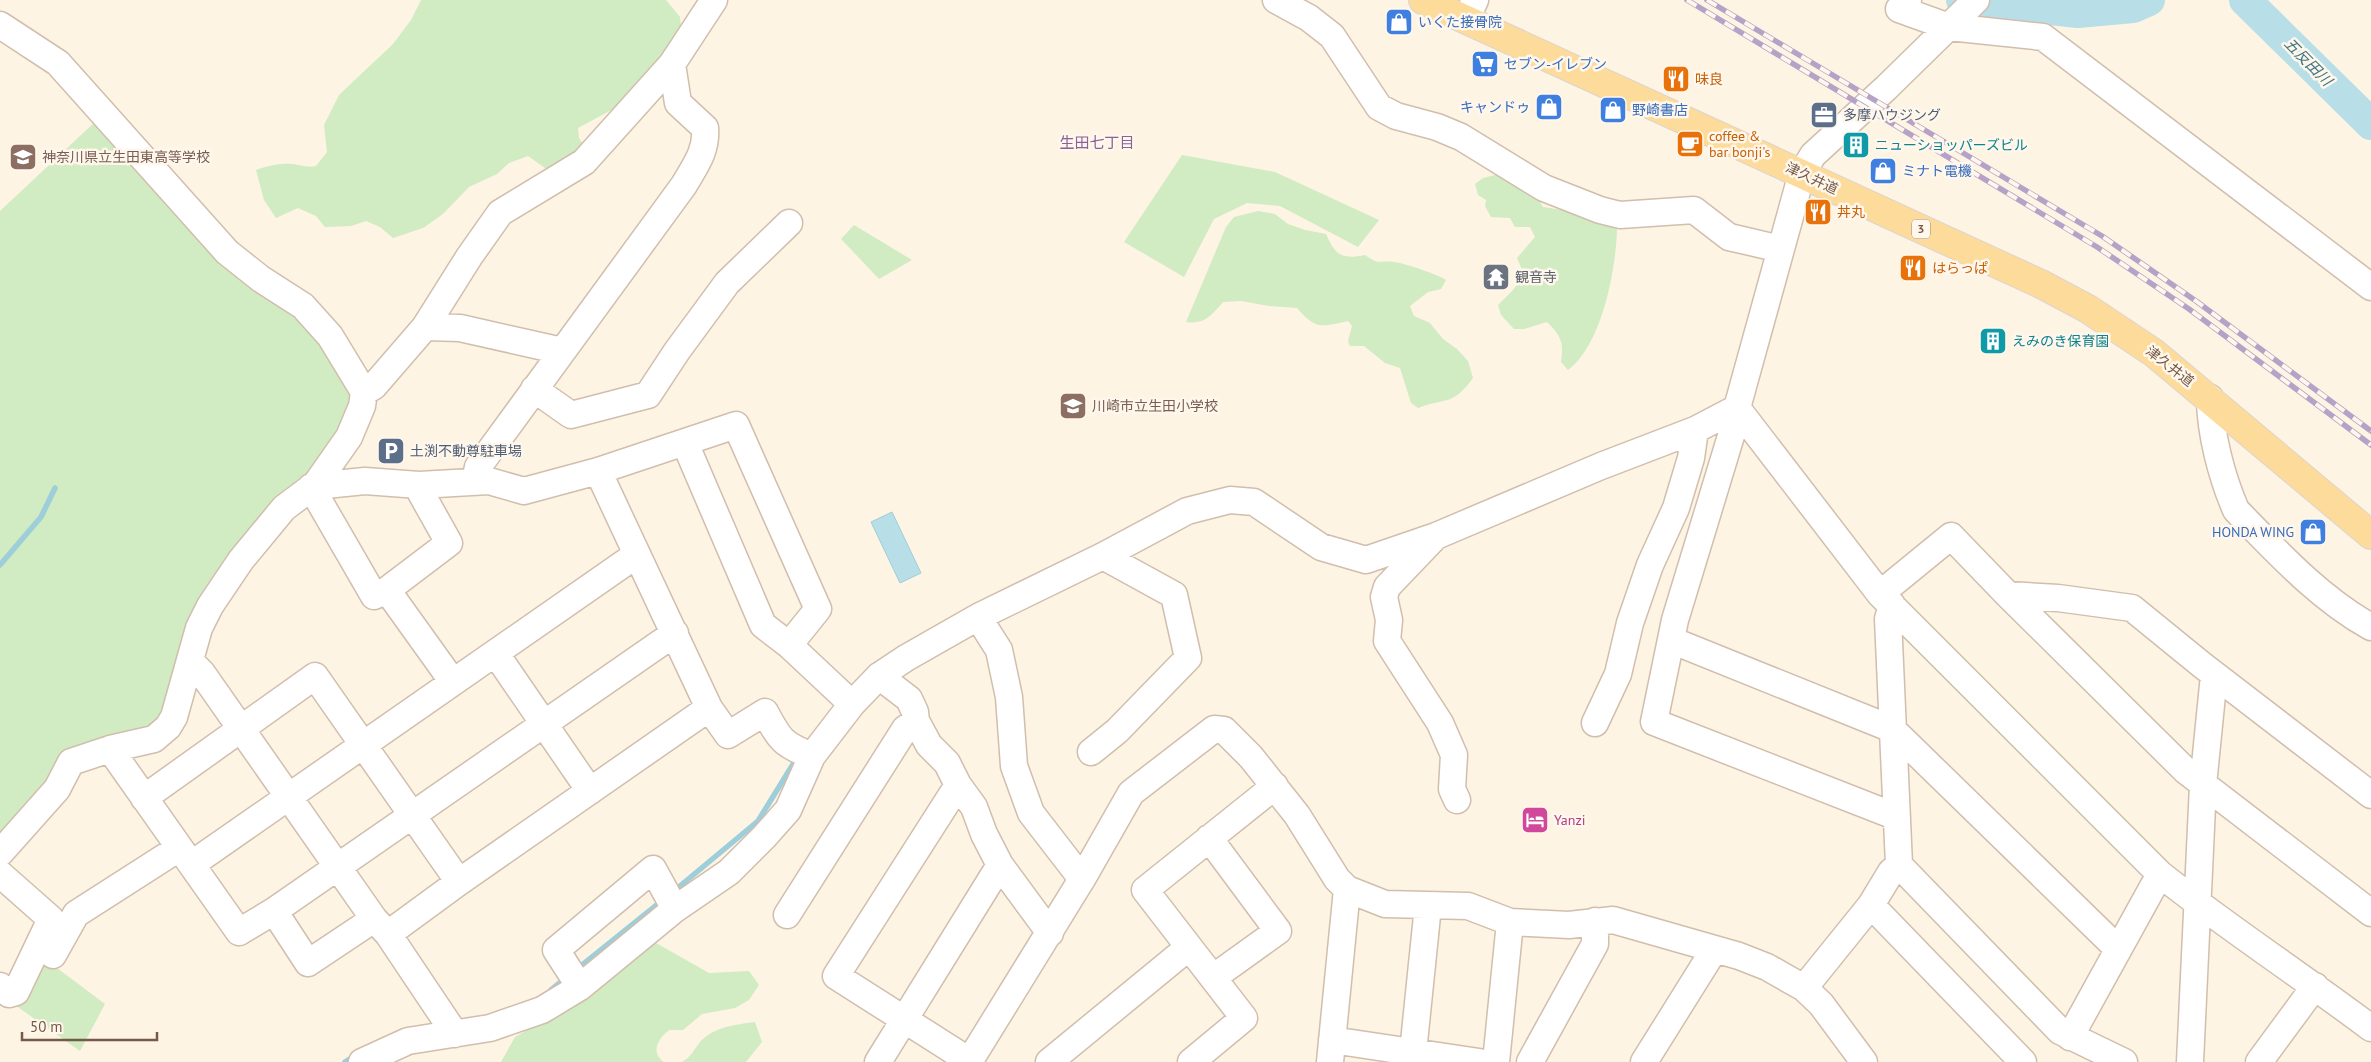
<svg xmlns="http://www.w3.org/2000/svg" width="2371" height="1062" viewBox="0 0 2371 1062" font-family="'PT Sans','Noto Sans JP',sans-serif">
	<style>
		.green { fill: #d1ebc2 }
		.water { fill: #b8dfe7; stroke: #9eced9 }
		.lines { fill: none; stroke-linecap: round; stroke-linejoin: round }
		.stream { stroke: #9eced9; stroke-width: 5.5 }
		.river { stroke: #b8dfe7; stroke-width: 32 }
		.minor-casing { stroke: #d1bead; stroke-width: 29 }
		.major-casing { stroke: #dbd4d0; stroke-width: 30 }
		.minor { stroke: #fff; stroke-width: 26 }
		.major { stroke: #fddb9b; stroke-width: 28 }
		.rail-casing { stroke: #b7a2c7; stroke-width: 5.5 }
		.rail { stroke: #fff7eb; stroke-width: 4; stroke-dasharray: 11; stroke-linecap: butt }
		.labels { text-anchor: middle; stroke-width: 5; stroke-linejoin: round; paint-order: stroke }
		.shield { fill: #fff7eb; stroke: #9f897a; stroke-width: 1 }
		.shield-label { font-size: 12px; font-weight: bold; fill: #765a49 }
		.shop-label { font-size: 14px; fill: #366cbe; stroke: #fff7eb; text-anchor: start }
		.food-label { font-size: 14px; fill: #c56008; stroke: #fff7eb; text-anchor: start }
		.service-label { font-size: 14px; fill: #4e5e75; stroke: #fff7eb; text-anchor: start }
		.culture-label { font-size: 14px; fill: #0d838f; stroke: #fff7eb; text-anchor: start }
		.education-label { font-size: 14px; fill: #785e54; stroke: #fff7eb; text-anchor: start }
		.street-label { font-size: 14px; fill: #765a49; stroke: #fff7eb }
		.worship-label { font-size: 14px; fill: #5b616d; stroke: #fff7eb; text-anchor: start }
		.hotel-label { font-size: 14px; fill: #b23c85; stroke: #fff7eb; text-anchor: start }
		.water-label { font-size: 15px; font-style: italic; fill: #3f7683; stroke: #fff7eb }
		.neighbourhood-label { font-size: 15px; fill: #89649a; stroke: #fff7eb }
	</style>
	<rect width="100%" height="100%" fill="#fdf4e4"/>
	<!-- green -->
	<path class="green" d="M 421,0 L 666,0 L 680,17 L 681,28 L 661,58 L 617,107 L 578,128 L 579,138 L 586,148 L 552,173 L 528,156 L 509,163 L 497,174 L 469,187 L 443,214 L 423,228 L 393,238 L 380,227 L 366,221 L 351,226 L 325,227 L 316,216 L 298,208 L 276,218 L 264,200 L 256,170 C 267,166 280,163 292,164 C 302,165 307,168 316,166 L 327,152 L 324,125 L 339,95 L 393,44 L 411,20 Z
		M 96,121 L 296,313 L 325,345 L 355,401 L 324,461 L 236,555 L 164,723 L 114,743 L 28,806 L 0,833 L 0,211 Z
		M 1182,155 L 1275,172 L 1379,220 L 1358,247 L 1280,206 L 1247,203 L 1214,219 L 1184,277 L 1124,242 Z
		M 1499,174 L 1539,200 L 1543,207 L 1563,210 L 1617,229 C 1616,269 1602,345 1568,370 L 1561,362 C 1564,342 1561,336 1547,322 L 1524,329 L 1514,329 L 1501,315 L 1498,305 L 1513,290 L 1524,274 L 1517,258 L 1535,237 L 1530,227 L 1515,227 L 1510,218 L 1491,217 L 1485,206 L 1486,200 L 1478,195 L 1475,184 L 1483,178 Z
		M 1258,211 L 1275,214 L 1288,224 L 1305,230 L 1326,234 C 1335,255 1342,260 1365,255 C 1381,266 1378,260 1394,262 C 1404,263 1439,275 1446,280 L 1441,289 L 1428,292 L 1410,306 L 1414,316 L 1430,323 L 1443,339 L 1457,349 L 1468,361 L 1473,378 C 1452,407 1446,397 1418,408 L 1411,403 L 1400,368 L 1385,363 L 1364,346 L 1350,346 L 1348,341 L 1352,326 L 1348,321 C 1321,327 1316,330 1297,308 L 1269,306 L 1241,301 L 1223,302 C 1212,315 1204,325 1186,322 L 1226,227 L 1234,217 Z
		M 854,225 L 912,260 L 879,279 L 841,239 Z
		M 649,939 L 709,973 L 749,971 L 759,985 L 749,1000 L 735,1008 L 702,1014 L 683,1030 L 669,1030 C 658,1039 650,1052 664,1062 L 501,1062 L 515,1037 L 564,1009 Z
		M 45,959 L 105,1004 L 80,1051 L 15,1005 Z
		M 755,1022 L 762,1042 L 746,1062 L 682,1062 C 691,1057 694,1050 700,1042 C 715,1026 735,1025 755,1022 Z"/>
	<!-- water -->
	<path class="water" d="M 892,512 L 921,573 L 900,583 L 871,522 Z"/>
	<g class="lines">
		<!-- stream -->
		<path class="stream" d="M 0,565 L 41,517 L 55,488
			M 674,891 L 758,821 L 795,761
			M 576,970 L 663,900
			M 551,990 L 567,977
			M 345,1062 L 356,1055"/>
		<!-- river -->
		<path class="river" d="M 1962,0 L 2078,12 L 2133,7 L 2149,0
			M 2245,0 L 2371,124"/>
		<!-- minor casing -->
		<g class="minor-casing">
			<path id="minor" d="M 1276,0 L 1309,18 L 1332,36 L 1379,107 L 1396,116 L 1437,127 L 1461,137 L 1544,188 L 1600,210 L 1620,215 L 1694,210 L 1729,237 L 1781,249
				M 1908,0 L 1899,9 L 1949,27 L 2043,37 L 2371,287
				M 1466,20 L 1475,0
				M 0,25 L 58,63 L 227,252 L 261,279 L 303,306 L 330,336 L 364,392 L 362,406 L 349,437 L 316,484 L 284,508 L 241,560 L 210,606 L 199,628 L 174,717 L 168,727 L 154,739 L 110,749 L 71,762 L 57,789 L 0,853
				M 425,327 L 460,328 L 562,351
				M 534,389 L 571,415 L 648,395 L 677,351 L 727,283 L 789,223
				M 364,392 L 374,386 L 425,327 L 469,257 L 500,213 L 584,162 L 672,64 L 714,0
				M 2210,398 C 2210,433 2222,478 2236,510 C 2277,552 2319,598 2371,627
				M 1737,408 L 1880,594 L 2160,874 C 2228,928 2302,976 2371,1028
				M 685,443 L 763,625 L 789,645 L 852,704
				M 598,471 L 709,708 L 728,735 L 765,712 C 780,740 782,744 812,756
				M 475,481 L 478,467 L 684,185 C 695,166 707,151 705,128 L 678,103 L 672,64
				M 316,484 L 325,485 L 365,481 L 419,485 L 489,481 L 524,491 L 598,471 L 736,425 L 818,609 L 789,645
				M 419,485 L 421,493 L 449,543 L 387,590 L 453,682
				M 311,487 L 374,596 L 387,590
				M 1432,540 L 1387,587 L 1384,597 L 1389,620 L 1387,641 L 1440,723 L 1454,755 L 1452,789 L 1457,800
				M 1880,594 L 1951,536 L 2008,595 L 2186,771 L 2371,913
				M 2008,595 L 2058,598 L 2132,608 L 2202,665 L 2371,795
				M 1892,605 L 1888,619 L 1899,865 L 2060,1031 L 2124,1062
				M 978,617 L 999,650 L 1009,697 L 1014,766 L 1031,813 L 1082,879
				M 1671,640 L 1892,729 L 2118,949
				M 496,654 L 590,791
				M 191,662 L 202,673 L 374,919 L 388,934 L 455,1034
				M 879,676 L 909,699 L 915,712 L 916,721 L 929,745 L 947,763 L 958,785 L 974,807 L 984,834 L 1000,865 L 1050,933
				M 1595,723 L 1618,674 L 1630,623 L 1650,565 L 1676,508 L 1691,458 L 1695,430
				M 110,749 L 239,932 L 274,911 L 675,633
				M 1091,752 L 1117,731 L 1188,658 L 1174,595 L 1103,556
				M 958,785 L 836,976 L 971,1062
				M 144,798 L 315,676 L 459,882
				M 1897,817 L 1654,722 L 1675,620 L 1734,426 L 1737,408 L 1802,173 L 1813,155 L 1886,88 L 1976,0
				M 1209,838 L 1278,931 L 1214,977
				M 192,864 L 636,555
				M 0,874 L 51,919 L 16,992 L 9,994 L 0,986
				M 1871,905 L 2023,1062
				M 274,911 L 308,963 L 374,919
				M 787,915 L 905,729 L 916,721
				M 388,934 L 459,882 L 709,708
				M 53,955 L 76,914 L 179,848
				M 580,987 L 556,950 L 653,869 L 675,909
				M 1804,988 L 1871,905 L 1891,872 L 1899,865
				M 2070,1037 L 2160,874
				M 1332,1040 L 1479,1062
				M 1413,1052 L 1428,906
				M 362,1062 L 408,1041 L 490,1028 L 542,1010 L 580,987 L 675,909 L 729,872 L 764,837 L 788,810 L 812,756 L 852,704 L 879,676 L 906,658 L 978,617 L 1103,556 L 1187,511 L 1230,500 L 1254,502 L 1321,547 L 1366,560 L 1436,536 L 1601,466 L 1695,430 L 1737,408
				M 878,1062 L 1000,865
				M 969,1062 L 1082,879 L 1131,793 L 1214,729 L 1224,730 L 1251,757 L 1297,815 L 1337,879 L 1347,889 L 1385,904 L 1468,906 L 1510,922 L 1569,925 L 1613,920 L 1739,956 L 1767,967 L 1804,988 L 1821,1004 L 1864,1062
				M 1049,1062 L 1189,947
				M 1191,1062 L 1244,1018 L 1145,890 L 1275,786
				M 1330,1062 L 1347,889
				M 1496,1062 L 1510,922
				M 1530,1062 L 1595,944 L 1595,921
				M 1644,1062 L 1714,950
				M 2190,1062 L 2203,785 L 2214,675
				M 2259,1062 L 2315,986"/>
		</g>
		<!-- major casing -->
		<g class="major-casing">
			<path id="major" d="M 1423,0 L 2043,285 L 2088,309 L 2154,353 L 2371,535"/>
		</g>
		<!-- minor -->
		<use href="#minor" class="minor"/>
		<!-- major -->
		<use href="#major" class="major"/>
		<!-- rail casing -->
		<g class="rail-casing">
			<path id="rail" d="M 1687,0 L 2097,247 L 2189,309 L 2371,445
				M 1707,0 L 2102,236 L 2196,301 L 2371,431"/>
		</g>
		<!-- rail -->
		<use href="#rail" class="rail"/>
	</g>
	<!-- icons -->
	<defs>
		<g id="shop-square" transform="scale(1.4375)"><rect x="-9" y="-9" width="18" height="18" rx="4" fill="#3f7fe0" stroke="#fff7eb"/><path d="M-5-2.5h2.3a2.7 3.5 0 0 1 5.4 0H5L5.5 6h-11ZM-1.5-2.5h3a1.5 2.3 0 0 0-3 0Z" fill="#fff"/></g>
		<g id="supermarket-square" transform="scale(1.4375)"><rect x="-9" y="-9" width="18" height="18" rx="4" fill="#3f7fe0" stroke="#fff7eb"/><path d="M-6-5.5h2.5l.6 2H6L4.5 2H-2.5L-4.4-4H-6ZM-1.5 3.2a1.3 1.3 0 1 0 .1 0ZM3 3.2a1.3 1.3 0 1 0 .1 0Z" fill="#fff"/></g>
		<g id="restaurant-square" transform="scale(1.4375)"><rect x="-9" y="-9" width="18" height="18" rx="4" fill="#e8710a" stroke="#fff7eb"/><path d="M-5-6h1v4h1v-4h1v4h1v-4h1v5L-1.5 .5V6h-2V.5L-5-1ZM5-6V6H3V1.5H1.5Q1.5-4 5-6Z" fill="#fff"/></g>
		<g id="office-square" transform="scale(1.4375)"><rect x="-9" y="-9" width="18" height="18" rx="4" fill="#5c6f8a" stroke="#fff7eb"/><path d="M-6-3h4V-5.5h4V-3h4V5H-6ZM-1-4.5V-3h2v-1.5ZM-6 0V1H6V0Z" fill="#fff"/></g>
		<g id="cafe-square" transform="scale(1.4375)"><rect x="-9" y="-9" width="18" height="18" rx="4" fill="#e8710a" stroke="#fff7eb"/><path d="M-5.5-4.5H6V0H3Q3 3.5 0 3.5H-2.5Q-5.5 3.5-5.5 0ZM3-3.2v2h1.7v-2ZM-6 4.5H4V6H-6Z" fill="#fff"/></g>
		<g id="building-square" transform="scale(1.4375)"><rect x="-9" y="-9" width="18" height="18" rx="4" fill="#0f9aa8" stroke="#fff7eb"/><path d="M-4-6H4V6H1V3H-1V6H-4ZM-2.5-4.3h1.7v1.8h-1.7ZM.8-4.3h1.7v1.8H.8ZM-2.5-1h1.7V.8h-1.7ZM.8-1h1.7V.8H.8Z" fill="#fff"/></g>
		<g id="school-square" transform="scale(1.4375)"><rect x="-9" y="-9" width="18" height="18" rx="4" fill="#8d6e63" stroke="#fff7eb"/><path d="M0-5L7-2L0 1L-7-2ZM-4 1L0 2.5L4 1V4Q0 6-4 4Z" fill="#fff"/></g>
		<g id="temple-square" transform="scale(1.4375)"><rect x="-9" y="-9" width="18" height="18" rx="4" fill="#6b7280" stroke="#fff7eb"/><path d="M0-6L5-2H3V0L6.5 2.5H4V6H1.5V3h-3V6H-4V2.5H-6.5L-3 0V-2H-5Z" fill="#fff"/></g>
		<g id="parking-square" transform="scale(1.4375)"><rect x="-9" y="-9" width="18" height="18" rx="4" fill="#5c6f8a" stroke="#fff7eb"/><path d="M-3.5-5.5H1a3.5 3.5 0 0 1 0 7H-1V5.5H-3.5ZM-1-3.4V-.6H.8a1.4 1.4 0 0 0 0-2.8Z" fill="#fff"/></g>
		<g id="hotel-square" transform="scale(1.4375)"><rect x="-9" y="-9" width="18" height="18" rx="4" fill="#d1479c" stroke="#fff7eb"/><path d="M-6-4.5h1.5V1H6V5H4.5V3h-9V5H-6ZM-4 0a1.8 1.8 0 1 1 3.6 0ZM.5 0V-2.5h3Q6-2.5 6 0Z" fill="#fff"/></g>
	</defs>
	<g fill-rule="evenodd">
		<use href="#shop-square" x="1399" y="22"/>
		<use href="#supermarket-square" x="1485" y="64"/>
		<use href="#restaurant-square" x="1676" y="79"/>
		<use href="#shop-square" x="1549" y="107"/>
		<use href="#shop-square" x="1613" y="110"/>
		<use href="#office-square" x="1824" y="115"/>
		<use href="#cafe-square" x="1690" y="144"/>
		<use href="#building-square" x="1856" y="145"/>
		<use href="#school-square" x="23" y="157"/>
		<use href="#shop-square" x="1883" y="171"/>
		<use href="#restaurant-square" x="1818" y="212"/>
		<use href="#restaurant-square" x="1913" y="268"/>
		<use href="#temple-square" x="1496" y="277"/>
		<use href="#building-square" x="1993" y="341"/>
		<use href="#school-square" x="1073" y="406"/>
		<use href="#parking-square" x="391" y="451"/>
		<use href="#shop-square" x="2313" y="532"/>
		<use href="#hotel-square" x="1535" y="820"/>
	</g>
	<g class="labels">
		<!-- shield labels -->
		<rect class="shield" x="1912" y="219.5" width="18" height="19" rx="4"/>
		<g class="shield-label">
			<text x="1921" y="233">3</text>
		</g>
		<!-- shop labels -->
		<g class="shop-label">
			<text x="1418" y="27">いくた接骨院</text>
			<text x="1504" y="69">セブン-イレブン</text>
			<text x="1530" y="112" text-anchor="end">キャンドゥ</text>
			<text x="1632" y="115">野崎書店</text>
			<text x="1902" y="176">ミナト電機</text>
			<text x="2294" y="537" text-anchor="end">HONDA WING</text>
		</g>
		<!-- food labels -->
		<g class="food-label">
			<text x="1695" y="84">味良</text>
			<text x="1709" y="141">coffee &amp;<tspan x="1709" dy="16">bar bonji's</tspan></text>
			<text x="1837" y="217">丼丸</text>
			<text x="1932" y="273">はらっぱ</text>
		</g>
		<!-- service labels -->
		<g class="service-label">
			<text x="1843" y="120">多摩ハウジング</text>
			<text x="410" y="456">土渕不動尊駐車場</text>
		</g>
		<!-- culture labels -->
		<g class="culture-label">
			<text x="1875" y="150">ニューショッパーズビル</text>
			<text x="2012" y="346">えみのき保育園</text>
		</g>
		<!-- education labels -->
		<g class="education-label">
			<text x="42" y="162">神奈川県立生田東高等学校</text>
			<text x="1092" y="411">川崎市立生田小学校</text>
		</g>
		<!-- street labels -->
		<g class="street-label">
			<text transform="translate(1812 178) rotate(25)" y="5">津久井道</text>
			<text transform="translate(2170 366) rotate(38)" y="5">津久井道</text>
		</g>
		<!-- worship labels -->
		<g class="worship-label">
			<text x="1515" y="282">観音寺</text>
		</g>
		<!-- hotel labels -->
		<g class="hotel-label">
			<text x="1554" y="825">Yanzi</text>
		</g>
		<!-- water labels -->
		<g class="water-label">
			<text transform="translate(2308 62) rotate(45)" y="5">五反田川</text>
		</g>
		<!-- neighbourhood labels -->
		<g class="neighbourhood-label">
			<text x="1097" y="148">生田七丁目</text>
		</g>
	</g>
	<!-- scale -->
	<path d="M22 1032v8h135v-8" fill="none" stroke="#765a49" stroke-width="2.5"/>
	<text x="30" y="1032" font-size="15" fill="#765a49" stroke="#fff7eb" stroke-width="4" paint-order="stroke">50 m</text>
</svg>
